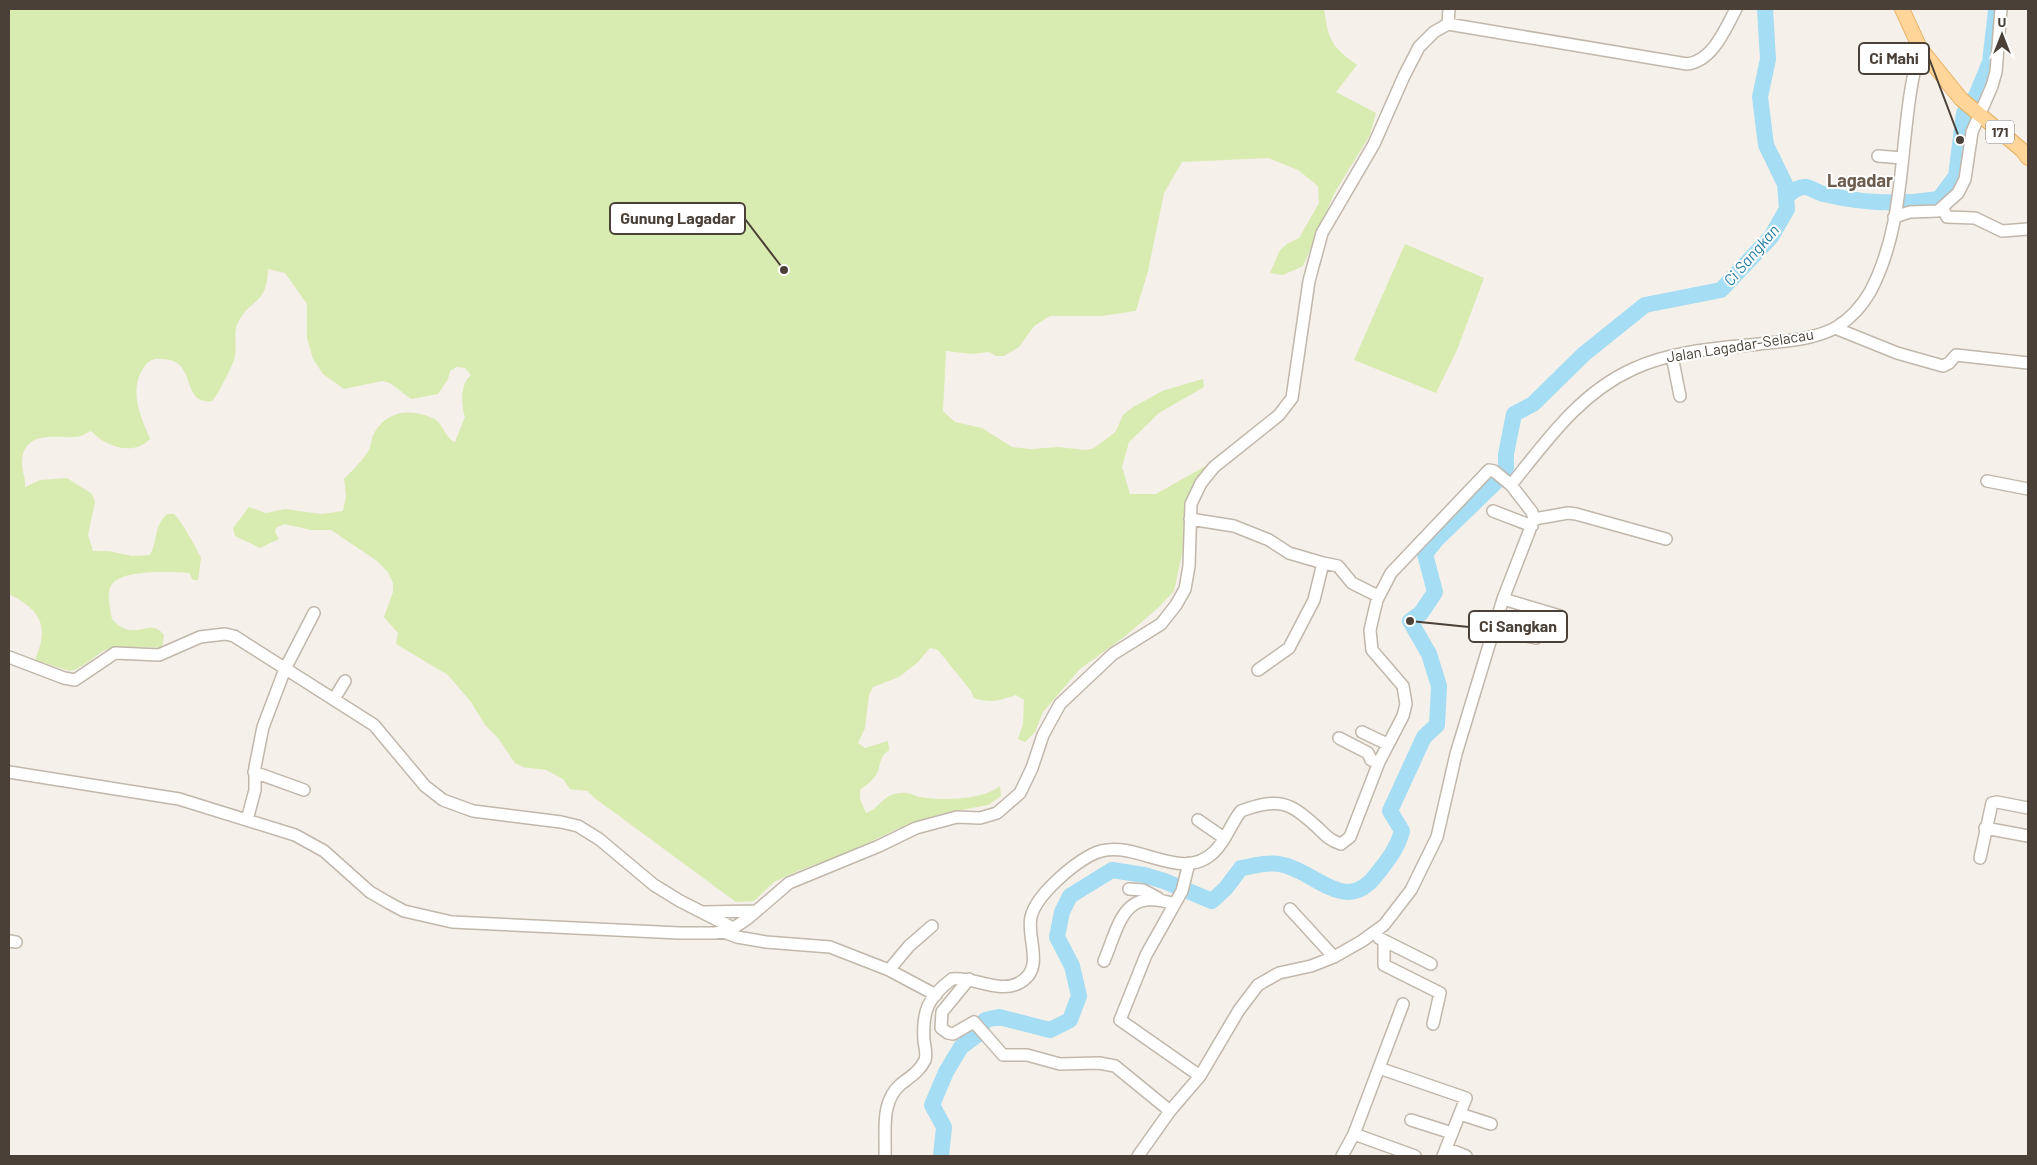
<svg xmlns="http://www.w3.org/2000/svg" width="2037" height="1165" viewBox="0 0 2037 1165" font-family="Barlow,sans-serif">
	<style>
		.green { fill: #d8ebb1 }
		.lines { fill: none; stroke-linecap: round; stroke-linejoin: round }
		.river { stroke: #a4ddf4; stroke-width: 16 }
		.minor-casing { stroke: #c1b7ab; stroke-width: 14 }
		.major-casing { stroke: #eab163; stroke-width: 16 }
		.minor { stroke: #fff; stroke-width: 11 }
		.major { stroke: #ffd599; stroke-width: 14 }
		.labels { text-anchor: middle; stroke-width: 4; stroke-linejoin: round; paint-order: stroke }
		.shield { fill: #fff; stroke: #807973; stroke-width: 1 }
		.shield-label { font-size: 14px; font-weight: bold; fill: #4a4037 }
		.street-label { font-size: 15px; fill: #4a4037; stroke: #fff }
		.water-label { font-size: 16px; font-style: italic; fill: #267da2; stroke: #fff }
		.quarter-label { font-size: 18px; font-weight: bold; fill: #6d5d4e; stroke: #fff }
		.leader { fill: none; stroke: #4a4037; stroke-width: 2 }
		.callout-dot { fill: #4a4037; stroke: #fff; stroke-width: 2 }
		.callout { fill: #fff; stroke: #4a4037; stroke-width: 2 }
		.callout-label { font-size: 16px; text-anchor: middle; font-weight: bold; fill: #4a4037 }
	</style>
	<rect width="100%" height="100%" fill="#f5f0e9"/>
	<!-- green -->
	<path class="green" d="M 9,9 L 1324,9 C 1329,41 1330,45 1357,65 L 1336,92 L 1376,113 L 1370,135 L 1335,192 L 1303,266 L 1283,275 L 1270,273 L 1280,250 L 1287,244 L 1299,238 L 1319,203 L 1318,186 L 1298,170 L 1268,158 L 1182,162 L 1164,193 L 1148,271 L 1136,311 L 1101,316 L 1050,316 L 1034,326 L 1019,347 L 1004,356 L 996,356 L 989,352 L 972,354 L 946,351 L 943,411 L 955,422 L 982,428 L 1012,447 L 1031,449 L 1058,447 L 1086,450 L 1094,448 L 1109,437 L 1116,431 L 1123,415 L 1130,409 L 1162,391 L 1203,379 L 1204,387 L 1159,413 L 1129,442 L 1122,467 L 1130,494 L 1156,494 L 1209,464 L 1190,496 L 1184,545 L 1174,591 L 1158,608 L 1124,637 L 1080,669 L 1043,712 L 1035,732 L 1025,742 L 1018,739 L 1023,724 L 1024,700 L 1016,695 C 1000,700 991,704 974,698 L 971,691 L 938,650 L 930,648 L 918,662 L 899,677 L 873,687 L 869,695 L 865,728 L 858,743 L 865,748 L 888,741 L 889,750 C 880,757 881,761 878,771 C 875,779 866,785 860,790 L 860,799 L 866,813 C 881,808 881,794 902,793 C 909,792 914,796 920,797 C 942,801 983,800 1000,786 L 1001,796 L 988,805 L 940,814 L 897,829 L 847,853 L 800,870 L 774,882 L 754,901 L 736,902 L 596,799 L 587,791 L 570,789 L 563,779 L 546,770 L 523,767 L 515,763 L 498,738 L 485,725 L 471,702 L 448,675 L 396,644 L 398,633 L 384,617 L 393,592 L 393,583 L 388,572 L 377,561 L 331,530 L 311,530 L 284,524 L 276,528 L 275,532 L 279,539 L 260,548 L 235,536 L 233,528 L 249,507 L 266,513 L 285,509 L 321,514 L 343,511 L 346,496 L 344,479 C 352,471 361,462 367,453 C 371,448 371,441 373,435 C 386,411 409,408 432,418 C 444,422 443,437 455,442 L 465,417 C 461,405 460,384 471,375 L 465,368 L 457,367 L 450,371 L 448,379 L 438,394 L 411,399 L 390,383 L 382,381 L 344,389 L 323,374 L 313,359 L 307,338 L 307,304 L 285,273 L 268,269 C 267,305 251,298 238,322 C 233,333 237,344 235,356 C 234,363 217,397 212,401 C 180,405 198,360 163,359 C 160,359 155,358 152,360 C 147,362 145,366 142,370 C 129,393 141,417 150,439 C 133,457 105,446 91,431 C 86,433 81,437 76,437 C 56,438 25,430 22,460 C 21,469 26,478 25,487 L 40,480 L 67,478 L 92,494 L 95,502 L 88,535 L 93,551 L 109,551 L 132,556 L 150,555 C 158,541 153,527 167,514 L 174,514 C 181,520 197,549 201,558 L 198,580 L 193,580 L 189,573 C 172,572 124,569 112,584 C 106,592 110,609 112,619 C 135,645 149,615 164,635 L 162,648 C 146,648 112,644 100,653 C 90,660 82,668 70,671 L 35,660 C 49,626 42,611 9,594 Z
		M 1405,244 L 1484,278 L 1457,350 L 1436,393 L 1354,360 Z"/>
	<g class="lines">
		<!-- river -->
		<path class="river" d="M 1786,197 C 1791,192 1798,186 1806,187 C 1812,188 1818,193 1824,194 C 1861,203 1902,205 1939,199 L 1956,176 L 1964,113 L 1976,96 L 1990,62 L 1996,11
			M 941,1156 L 944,1127 L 932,1105 L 946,1072 L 961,1047 L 977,1035 L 985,1020 L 999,1017 L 1050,1030 L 1070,1020 L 1079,996 L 1072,966 L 1057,937 L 1062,912 L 1070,896 L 1112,870 L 1144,875 L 1164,881 L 1212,901 L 1226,888 L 1241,868 C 1253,866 1268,862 1279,864 C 1316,870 1345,917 1377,874 C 1388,860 1397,849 1402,831 L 1390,811 L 1424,737 L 1437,725 L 1439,686 L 1429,654 L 1410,621 L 1421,613 L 1435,592 L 1425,554 L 1436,540 L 1499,479 L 1506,468 L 1506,454 L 1514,414 L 1533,404 L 1584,354 L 1645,305 L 1721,290 L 1771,237 L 1787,209 L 1785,184 L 1766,145 L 1760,97 L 1768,59 L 1765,9"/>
		<!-- minor casing -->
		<g class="minor-casing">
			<path id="minor" d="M 1448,24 L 1449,9
				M 1878,156 L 1902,158
				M 1943,209 L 1947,217 L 1975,218 L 2002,231 L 2028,229
				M 1894,217 L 1910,212 L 1938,211 L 1958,193 L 1965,179 L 1972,132 L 1992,86 L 1996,72 L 2001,9
				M 1835,328 L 1897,353 L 1943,366 L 1949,363 L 1956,355 L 2028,363
				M 1672,356 L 1680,396
				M 1987,481 L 2028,489
				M 1493,511 L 1532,526
				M 1190,519 L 1234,526 L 1269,540 L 1289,553 L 1323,563
				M 1534,519 L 1568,513 L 1576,514 L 1666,539
				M 1503,599 L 1560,616
				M 1494,629 L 1536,638
				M 9,657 L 64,678 L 75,680 L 115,653 L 159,655 L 200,637 L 225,634 L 234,636 L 374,725 L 425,786 L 443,800 L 473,811 L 561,822 L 578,826 L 599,839 L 654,885 L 680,901 L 733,928
				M 1258,670 L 1289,648 L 1314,600 L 1323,563 L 1338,566 L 1352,583 L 1378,596
				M 334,699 L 345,681
				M 1362,732 L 1387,744
				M 1339,738 L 1368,753 L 1371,760 L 1379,762
				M 9,772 L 179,799 L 295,835 L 324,851 L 370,892 L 389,903 L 404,911 L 452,922 L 679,933 L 715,933 L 729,931 L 747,919 L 789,883 L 879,846 L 916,828 L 957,817 L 980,818 L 997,813 L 1020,793 L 1032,768 L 1043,735 L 1060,704 L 1113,654 L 1161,624 L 1176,605 L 1185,589 L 1189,566 L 1191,504 L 1201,483 L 1214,467 L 1279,415 L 1292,398 L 1309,281 L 1322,233 L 1374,144 L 1404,76 L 1419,47 L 1434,32 L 1448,24 L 1687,64 C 1713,61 1725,29 1736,9
				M 254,772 L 304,790
				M 247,820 L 255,790 L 255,767 L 263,727 L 285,669 L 314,613
				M 1198,820 L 1224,838
				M 1985,828 L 2028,836
				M 1980,858 L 1992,803 L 1997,802 L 2028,808
				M 1189,863 L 1182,891 L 1146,955 L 1120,1020 L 1200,1076
				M 1129,889 L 1143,890 L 1158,898
				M 1290,909 L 1334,957
				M 705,912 L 756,911
				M 724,932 L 737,937 L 766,942 L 830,947 L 889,970 L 936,995
				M 1379,938 L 1431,964
				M 9,941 L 16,942
				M 1384,941 L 1384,965 L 1440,993 L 1433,1024
				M 1104,961 C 1120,923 1123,887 1174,904
				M 889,970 L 909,946 L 932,926
				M 969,979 L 942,1012 L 941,1028 L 948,1033 L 953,1034 L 974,1022 L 1003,1055 L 1027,1055 L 1060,1064 L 1099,1063 L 1115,1066 L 1170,1111
				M 1379,1068 L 1466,1098 L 1443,1156
				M 1460,1114 L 1491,1124
				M 1411,1120 L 1452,1133
				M 1354,1134 L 1415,1156
				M 1446,1148 L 1466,1156
				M 885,1156 C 886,1131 880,1102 901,1084 C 910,1077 920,1071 925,1060 C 927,1054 925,1047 924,1041 C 922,1011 928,997 952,979 C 973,976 999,994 1019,983 C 1046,969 1026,938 1031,917 C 1036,895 1072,865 1091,855 C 1131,833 1179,886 1214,852 C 1226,841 1231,823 1241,811 C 1279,797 1290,802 1318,828 C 1326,836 1331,841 1341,844 L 1350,837 L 1379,762 L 1403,716 L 1406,704 L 1403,686 L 1372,650 L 1370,630 L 1377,600 L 1391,573 L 1489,470 L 1494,471 L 1511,485 C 1547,440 1580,393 1633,369 C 1672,351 1718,348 1759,344 C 1784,341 1814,340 1837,327 C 1851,318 1862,306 1870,292 C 1910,217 1897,127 1920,48
				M 1138,1156 L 1170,1111 L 1200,1076 L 1239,1010 L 1258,985 L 1279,973 L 1311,966 L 1334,957 L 1362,941 L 1384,925 L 1411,890 L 1437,837 L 1456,754 L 1503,599 L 1534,519 L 1532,512 L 1511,485
				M 1342,1156 L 1354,1134 L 1403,1004"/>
		</g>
		<!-- major casing -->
		<g class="major-casing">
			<path id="major" d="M 1902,9 L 1920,48 L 1961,99 L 2022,150 L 2028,158"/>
		</g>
		<!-- minor -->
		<use href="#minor" class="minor"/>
		<!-- major -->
		<use href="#major" class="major"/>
	</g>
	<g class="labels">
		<!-- shield labels -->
		<rect class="shield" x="1986" y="120.5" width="28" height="23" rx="4"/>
		<g class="shield-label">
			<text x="2000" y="137">171</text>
		</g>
		<!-- street labels -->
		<g class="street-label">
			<text transform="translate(1740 346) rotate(-9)" y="5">Jalan Lagadar-Selacau</text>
		</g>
		<!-- water labels -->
		<g class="water-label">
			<text transform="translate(1751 255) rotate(-49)" y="6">Ci Sangkan</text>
		</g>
		<!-- quarter labels -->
		<g class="quarter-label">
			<text x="1860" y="187">Lagadar</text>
		</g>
	</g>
	<!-- callouts -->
	<path class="leader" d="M1960 140L1929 58M784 270L745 219M1410 621L1469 627"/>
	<g class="callout-dot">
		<circle cx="1960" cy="140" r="5"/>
		<circle cx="784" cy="270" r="5"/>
		<circle cx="1410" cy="621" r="5"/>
	</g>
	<g class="callout">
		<rect x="1859" y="43" width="70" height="31" rx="5"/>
		<rect x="610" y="203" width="135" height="31" rx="5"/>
		<rect x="1469" y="611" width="98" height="31" rx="5"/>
	</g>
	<g class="callout-label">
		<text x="1894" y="64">Ci Mahi</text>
		<text x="678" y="224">Gunung Lagadar</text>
		<text x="1518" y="632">Ci Sangkan</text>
	</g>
	<!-- border -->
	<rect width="2037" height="1165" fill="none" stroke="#4a4037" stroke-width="20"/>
	<!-- north arrow -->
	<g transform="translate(2002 35)" stroke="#ffffff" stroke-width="4" paint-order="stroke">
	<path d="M0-4L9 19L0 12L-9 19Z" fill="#4a4037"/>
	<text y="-8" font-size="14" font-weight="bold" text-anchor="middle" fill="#4a4037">U</text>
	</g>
</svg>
